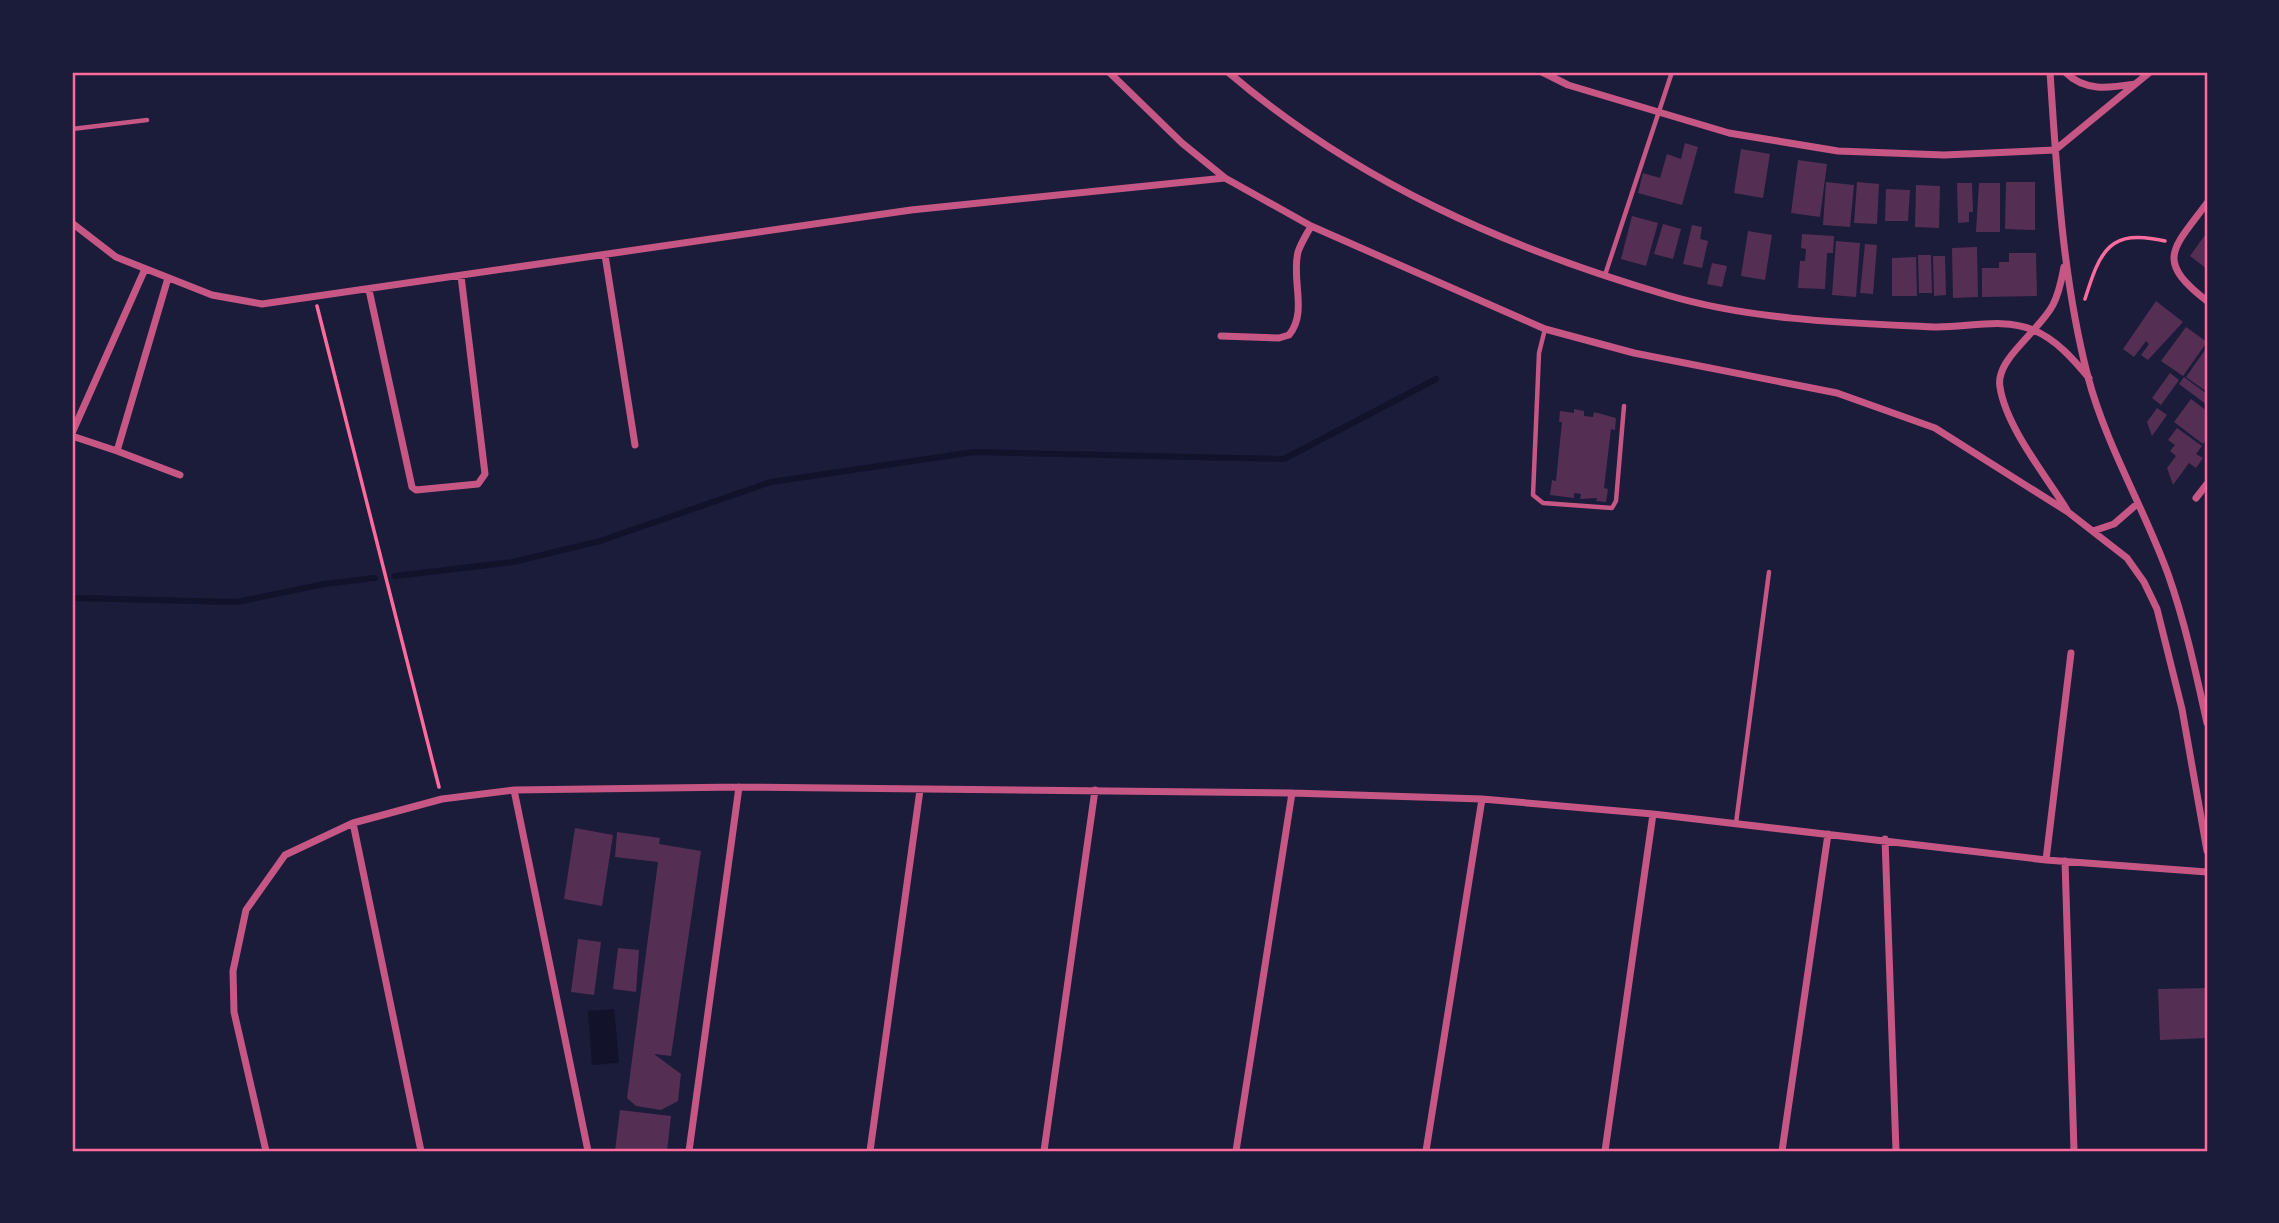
<svg xmlns="http://www.w3.org/2000/svg" width="2279" height="1223" viewBox="0 0 2279 1223" font-family="'Space Grotesk',sans-serif">
	<style>
		.water { fill: #12122b }
		.lines { fill: none; stroke-linecap: round; stroke-linejoin: round }
		.stream { stroke: #12122b; stroke-width: 6 }
		.building { fill: #542f53 }
		.path { stroke: #ff6b9d; stroke-width: 3.5 }
		.service { stroke: #c65784; stroke-width: 4.5 }
		.minor { stroke: #c65784; stroke-width: 7 }
		.neatline { fill: none; stroke: #ff6b9d; stroke-width: 2.5 }
	</style>
	<rect width="100%" height="100%" fill="#1b1b3a"/>
	<!-- water -->
	<path class="water" d="M 614,1009 L 619,1063 L 592,1065 L 588,1011 Z"/>
	<g class="lines">
		<!-- stream -->
		<path class="stream" d="M 395,576 L 513,562 L 600,541 L 771,482 L 974,452 L 1284,459 L 1436,379
			M 72,598 L 237,602 L 324,584 L 375,578"/>
	</g>
	<!-- building -->
	<path class="building" d="M 1685,143 L 1698,147 L 1682,205 L 1638,193 L 1643,173 L 1660,178 L 1667,154 L 1681,159 Z
		M 1741,149 L 1770,154 L 1763,198 L 1734,193 Z
		M 1798,160 L 1827,164 L 1820,217 L 1791,213 Z
		M 1826,182 L 1854,185 L 1850,227 L 1823,225 Z
		M 1857,182 L 1879,184 L 1877,224 L 1854,223 Z
		M 2006,182 L 2035,182 L 2035,230 L 2005,229 Z
		M 1957,183 L 1972,183 L 1973,212 L 1969,212 L 1969,222 L 1958,223 Z
		M 1979,183 L 2000,183 L 2000,232 L 1976,232 Z
		M 1916,185 L 1940,186 L 1939,228 L 1915,227 Z
		M 1886,189 L 1910,190 L 1908,221 L 1885,221 Z
		M 1632,216 L 1658,223 L 1646,266 L 1621,259 Z
		M 1663,224 L 1681,229 L 1673,259 L 1654,254 Z
		M 1692,225 L 1702,227 L 1700,239 L 1708,241 L 1702,268 L 1683,264 Z
		M 1748,231 L 1772,235 L 1765,280 L 1741,276 Z
		M 2207,232 L 2207,269 L 2190,256 Z
		M 1802,234 L 1834,236 L 1833,253 L 1827,253 L 1825,289 L 1798,288 L 1800,261 L 1805,261 L 1806,249 L 1801,248 Z
		M 1836,241 L 1860,243 L 1856,297 L 1832,295 Z
		M 1865,244 L 1877,245 L 1873,294 L 1860,293 Z
		M 1977,247 L 1978,297 L 1953,298 L 1952,248 Z
		M 2009,253 L 2036,253 L 2037,296 L 1982,297 L 1982,268 L 1999,268 L 1999,262 L 2009,262 Z
		M 1918,255 L 1931,255 L 1932,293 L 1919,293 Z
		M 1933,256 L 1945,256 L 1946,295 L 1934,296 Z
		M 1916,257 L 1917,296 L 1892,296 L 1892,258 Z
		M 1712,263 L 1727,266 L 1722,287 L 1707,284 Z
		M 2156,301 L 2183,322 L 2148,360 L 2141,355 L 2149,344 L 2146,341 L 2134,357 L 2123,349 Z
		M 2186,327 L 2207,342 L 2183,376 L 2161,361 Z
		M 2207,347 L 2207,392 L 2186,377 Z
		M 2170,373 L 2179,380 L 2161,405 L 2152,398 Z
		M 2184,377 L 2207,394 L 2207,405 L 2179,384 Z
		M 2191,399 L 2207,411 L 2207,438 L 2203,444 L 2174,422 Z
		M 2157,408 L 2167,415 L 2152,436 L 2147,422 Z
		M 1574,409 L 1584,411 L 1584,416 L 1593,417 L 1594,412 L 1616,418 L 1615,430 L 1611,429 L 1604,488 L 1608,489 L 1606,502 L 1596,501 L 1597,498 L 1580,499 L 1581,494 L 1574,493 L 1574,498 L 1550,495 L 1552,480 L 1556,481 L 1562,422 L 1559,422 L 1560,411 L 1574,413 Z
		M 2177,428 L 2202,446 L 2196,454 L 2203,458 L 2196,468 L 2189,463 L 2173,485 L 2167,468 L 2176,456 L 2170,451 L 2175,445 L 2168,440 Z
		M 575,828 L 613,835 L 602,906 L 564,899 Z
		M 617,832 L 660,838 L 659,844 L 701,851 L 671,1056 L 654,1054 L 681,1074 L 678,1101 L 661,1110 L 636,1106 L 627,1098 L 658,862 L 615,857 Z
		M 578,939 L 601,942 L 594,995 L 571,992 Z
		M 618,948 L 639,950 L 636,992 L 613,989 Z
		M 2207,988 L 2207,1038 L 2160,1040 L 2158,989 Z
		M 620,1110 L 671,1116 L 667,1151 L 615,1151 Z"/>
	<g class="lines">
		<!-- path -->
		<path class="path" d="M 2085,299 C 2100,251 2109,228 2165,241
			M 317,306 L 439,787"/>
		<!-- service -->
		<path class="service" d="M 72,129 L 147,120
			M 1605,275 L 1672,72
			M 1545,329 L 1539,353 L 1533,495 L 1543,503 L 1612,508 L 1616,501 L 1624,406
			M 1736,823 L 1769,572"/>
		<!-- minor -->
		<path class="minor" d="M 1109,72 L 1182,143 L 1225,178 L 1311,226 L 1545,329 L 1634,353 L 1837,393 L 1935,428 L 2068,512 L 2127,558 L 2144,582 L 2157,609 L 2182,709 L 2207,851
			M 1228,72 C 1355,181 1506,248 1667,295 C 1751,320 1846,323 1934,327 C 1966,328 2003,317 2033,330 C 2056,339 2074,360 2089,378
			M 1542,72 L 1568,85 L 1729,133 L 1838,151 L 1944,155 L 2055,150 L 2150,72
			M 2050,72 C 2057,174 2062,277 2088,377 C 2106,445 2144,508 2168,574 C 2185,622 2196,673 2207,723
			M 2065,72 C 2085,92 2109,88 2135,84
			M 2207,203 C 2173,249 2154,260 2207,301
			M 72,223 L 116,257 L 212,295 L 262,304 L 911,210 L 1225,178
			M 605,255 L 635,445
			M 2064,267 C 2056,311 2049,312 2021,344 C 2011,355 1997,371 2000,387 C 2006,427 2046,476 2067,510
			M 369,290 L 412,487 L 416,490 L 478,484 L 485,474 L 461,276
			M 1221,336 L 1279,338 L 1289,335 C 1308,312 1291,280 1298,252 C 1301,243 1307,234 1311,226
			M 72,433 L 145,269
			M 72,436 L 117,451 L 168,278
			M 117,451 L 180,475
			M 2196,498 L 2207,484
			M 2093,531 L 2114,524 L 2137,504
			M 514,790 L 588,1151
			M 353,823 L 421,1151
			M 1885,839 L 1896,1151
			M 2046,860 L 2071,653
			M 2065,861 L 2074,1151
			M 266,1151 L 234,1012 L 233,971 L 246,910 L 285,855 L 353,823 L 442,799 L 514,790 L 739,787 L 1292,793 L 1482,799 L 1653,814 L 2046,860 L 2207,872
			M 689,1151 L 739,787
			M 870,1151 L 920,790
			M 1044,1151 L 1095,790
			M 1236,1151 L 1292,793
			M 1426,1151 L 1482,799
			M 1605,1151 L 1653,814
			M 1782,1151 L 1828,834"/>
	</g>
	<!-- border -->
	<rect width="2279" height="1223" fill="none" stroke="#1b1b3a" stroke-width="147"/>
	<rect x="74" y="74" width="2132" height="1076" class="neatline"/>
</svg>
